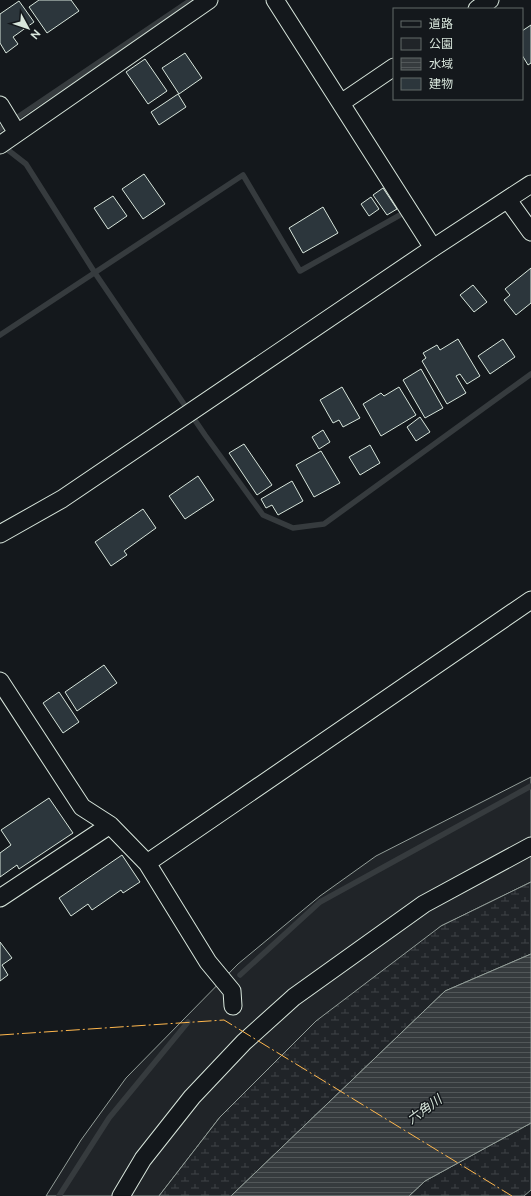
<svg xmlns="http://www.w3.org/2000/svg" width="531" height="1196" viewBox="0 0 531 1196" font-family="Raleway,'Noto Sans JP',sans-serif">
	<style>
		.green { fill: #202428; stroke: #939e99 }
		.wetland { fill: url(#wetland-marsh); stroke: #939e99 }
		.water { fill: url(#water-rules); stroke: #939e99 }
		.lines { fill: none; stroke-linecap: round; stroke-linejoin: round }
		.stream { stroke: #363b3e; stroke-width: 5.5 }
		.building { fill: #2c363c; stroke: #d8e6dc }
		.minor-casing { stroke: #d8e6dc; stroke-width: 19 }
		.minor { stroke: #14181c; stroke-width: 17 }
		.power { stroke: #ffb74d; stroke-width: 1; stroke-dasharray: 14 3 2 3; stroke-linecap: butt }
		.labels { text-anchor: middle; stroke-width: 3; stroke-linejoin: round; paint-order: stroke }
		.water-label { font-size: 13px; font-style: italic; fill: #d8e6dc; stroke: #14181c }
	</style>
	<defs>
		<pattern id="wetland-marsh" width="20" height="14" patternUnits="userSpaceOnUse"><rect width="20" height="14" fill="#202428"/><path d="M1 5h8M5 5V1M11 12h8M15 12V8" fill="none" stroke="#404447"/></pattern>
		<pattern id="water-rules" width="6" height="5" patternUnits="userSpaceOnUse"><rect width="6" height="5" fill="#363b3e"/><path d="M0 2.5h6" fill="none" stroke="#525759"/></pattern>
	</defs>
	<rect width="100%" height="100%" fill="#14181c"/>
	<!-- green -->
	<path class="green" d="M 531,777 L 531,882 L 441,926 L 220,1117 L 159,1196 L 46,1196 L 81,1140 L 126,1078 L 238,964 L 320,896 L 376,856 Z"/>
	<!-- wetland -->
	<path class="wetland" d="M 531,882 L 531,954 L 445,991 L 231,1196 L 159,1196 L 220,1117 L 316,1021 L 441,926 Z
		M 531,1123 L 531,1190 L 524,1196 L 409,1196 L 425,1181 Z"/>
	<!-- water -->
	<path class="water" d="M 531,954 L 531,1123 L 425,1181 L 409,1196 L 231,1196 L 445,991 Z"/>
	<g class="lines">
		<!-- stream -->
		<path class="stream" d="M 0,129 L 191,0
			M 4,144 L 8,150 L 26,164 L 95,273 L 205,435 L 263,515 L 293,528 L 324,524 L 531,374
			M 0,335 L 243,175 L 300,271 L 400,215
			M 240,975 L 320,902 L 531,786
			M 59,1196 L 109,1118 L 188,1022"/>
	</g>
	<!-- building -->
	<path class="building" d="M 39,0 L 71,0 L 79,11 L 47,33 L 29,7 Z
		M 19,1 L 34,22 L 13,37 L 18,44 L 6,53 L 0,43 L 0,14 Z
		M 531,25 L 531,63 L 528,65 L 522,55 L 522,31 Z
		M 185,53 L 202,78 L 179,94 L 162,68 Z
		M 145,59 L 167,91 L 148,104 L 126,72 Z
		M 178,94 L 186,107 L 159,125 L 151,112 Z
		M 144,174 L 165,204 L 143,219 L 122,189 Z
		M 383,188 L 397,209 L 387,215 L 373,195 Z
		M 113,196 L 127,216 L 108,229 L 94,208 Z
		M 371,197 L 379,209 L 369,216 L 361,204 Z
		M 323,207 L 338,233 L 303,253 L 289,228 Z
		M 531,268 L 531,303 L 516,315 L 504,300 L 510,295 L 505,289 Z
		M 473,285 L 487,302 L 474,312 L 460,295 Z
		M 458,339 L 480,376 L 467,384 L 460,374 L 456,376 L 466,393 L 447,404 L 422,361 L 426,358 L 423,353 L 437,345 L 440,350 Z
		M 503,339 L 515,357 L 490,374 L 478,356 Z
		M 421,369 L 443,408 L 425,418 L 403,380 Z
		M 342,387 L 360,418 L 343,427 L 339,420 L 333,423 L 320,400 Z
		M 399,387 L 416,415 L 381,436 L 363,404 L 381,393 L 384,396 Z
		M 420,417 L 430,432 L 416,441 L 407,427 Z
		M 323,430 L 330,442 L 319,449 L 312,437 Z
		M 244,444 L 272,485 L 257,495 L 229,453 Z
		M 370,445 L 380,463 L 360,475 L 349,457 Z
		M 321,451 L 340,483 L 314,497 L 296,465 Z
		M 198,476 L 214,500 L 185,519 L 169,496 Z
		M 292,481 L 303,501 L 278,515 L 272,505 L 266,508 L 261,499 Z
		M 143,509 L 156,528 L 124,551 L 127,555 L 111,566 L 95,542 Z
		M 104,665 L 117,683 L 77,711 L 65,692 Z
		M 59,692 L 79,722 L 63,733 L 43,703 Z
		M 49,798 L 73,833 L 19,869 L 17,865 L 0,877 L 0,853 L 11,845 L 1,830 Z
		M 122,855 L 140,882 L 123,893 L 121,890 L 92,910 L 88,904 L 71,916 L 59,898 Z
		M 0,942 L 12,958 L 2,965 L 8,975 L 0,981 Z"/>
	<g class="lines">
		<!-- minor casing -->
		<g class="minor-casing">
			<path id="minor" d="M 275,0 L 433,248
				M 477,9 L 490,0
				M 341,103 L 394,67
				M 0,105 L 17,133
				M 0,145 L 209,0
				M 508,200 L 531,232
				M 0,534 L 62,499 L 433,248 L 531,184
				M 0,681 L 82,807 L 110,825 L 147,863 L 208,962 L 232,991 L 233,1006
				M 147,863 L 531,600
				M 0,898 L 110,825
				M 121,1196 L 143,1159 L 192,1097 L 244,1042 L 294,997 L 424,904 L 531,846"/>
		</g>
		<!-- minor -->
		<use href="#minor" class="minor"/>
		<!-- power -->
		<path class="power" d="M 0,1035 L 224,1020 L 512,1196"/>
	</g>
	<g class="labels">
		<!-- water labels -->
		<g class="water-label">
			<text transform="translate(424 1109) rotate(-36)" y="5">六角川</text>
		</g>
	</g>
	<!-- legend -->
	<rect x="393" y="8" width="130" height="92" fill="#14181c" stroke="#626a69"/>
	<rect x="401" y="21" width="20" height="6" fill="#14181c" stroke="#626a69"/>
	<text x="429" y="28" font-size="12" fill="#d8e6dc">道路</text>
	<rect x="401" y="38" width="20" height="12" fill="#202428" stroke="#626a69"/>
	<text x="429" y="48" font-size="12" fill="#d8e6dc">公園</text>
	<rect x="401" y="58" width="20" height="12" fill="url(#water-rules)" stroke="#626a69"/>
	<text x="429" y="68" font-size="12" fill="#d8e6dc">水域</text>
	<rect x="401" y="78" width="20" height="12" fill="#2c363c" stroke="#626a69"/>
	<text x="429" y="88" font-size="12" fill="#d8e6dc">建物</text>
	<!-- north arrow -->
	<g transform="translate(28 28) rotate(130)" stroke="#14181c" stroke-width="3" paint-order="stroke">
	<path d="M0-3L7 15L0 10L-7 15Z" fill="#d8e6dc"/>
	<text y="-6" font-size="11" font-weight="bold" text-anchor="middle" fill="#d8e6dc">N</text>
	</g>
</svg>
